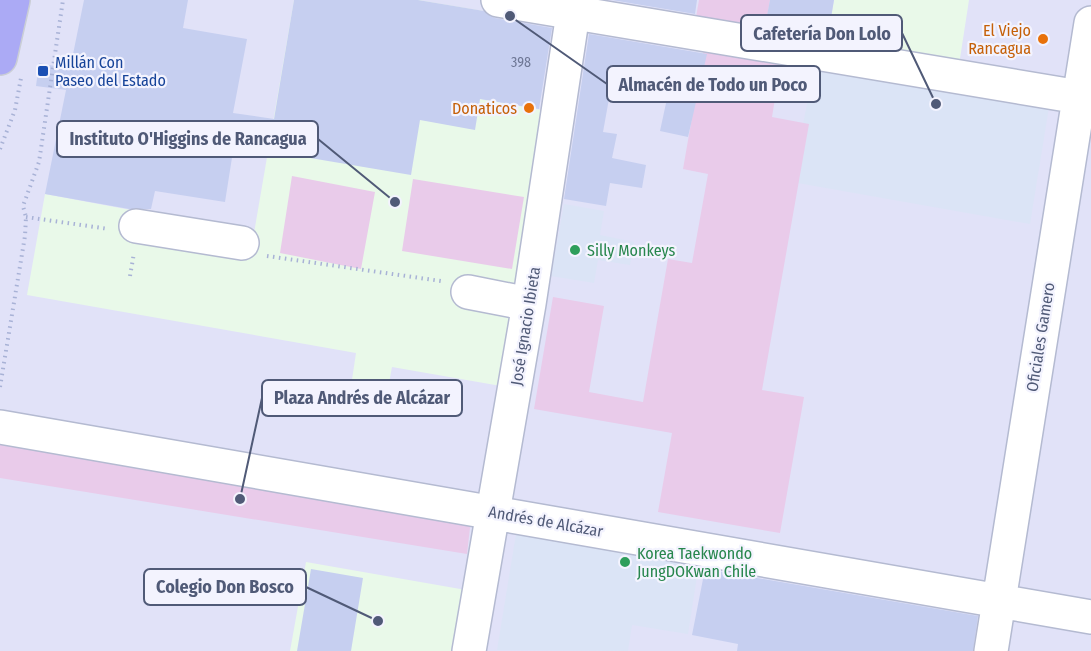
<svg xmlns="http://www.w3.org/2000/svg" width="1091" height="651" viewBox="0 0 1091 651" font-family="'Fira Sans Condensed',sans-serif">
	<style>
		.residential { fill: #e1e2f8 }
		.commercial { fill: #dbe4f6 }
		.education { fill: #e9f9e9 }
		.green { fill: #e9cbea }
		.building { fill: #c6cff0 }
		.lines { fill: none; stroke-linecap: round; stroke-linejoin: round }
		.minor-casing { stroke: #b4bad1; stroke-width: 36 }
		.major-casing { stroke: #caced6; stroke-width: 36 }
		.path { stroke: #a8b2d6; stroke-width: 4; stroke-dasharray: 1.5 4.5; stroke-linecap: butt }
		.minor { stroke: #fff; stroke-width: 33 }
		.major { stroke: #abaaf5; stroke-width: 33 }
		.food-dot { fill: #e8710a; stroke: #f3f3fe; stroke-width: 2 }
		.transit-dot { fill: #1a4fb4; stroke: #f3f3fe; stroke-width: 2 }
		.leisure-dot { fill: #2e9e5b; stroke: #f3f3fe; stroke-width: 2 }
		.labels { text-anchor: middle; stroke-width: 4.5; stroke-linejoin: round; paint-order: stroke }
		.number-label { font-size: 14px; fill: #6e7795 }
		.food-label { font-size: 16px; fill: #c56008; stroke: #f3f3fe; text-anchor: end }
		.transit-label { font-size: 16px; fill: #164399; stroke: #f3f3fe; text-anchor: start }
		.leisure-label { font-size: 16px; fill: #27864d; stroke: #f3f3fe; text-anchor: start }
		.street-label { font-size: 16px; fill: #505a77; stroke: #f3f3fe }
		.leader { fill: none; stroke: #505a77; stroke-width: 2 }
		.callout-dot { fill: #505a77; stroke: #f3f3fe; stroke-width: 2 }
		.callout { fill: #f3f3fe; stroke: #505a77; stroke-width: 2 }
		.callout-label { font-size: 18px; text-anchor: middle; font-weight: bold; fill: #505a77 }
	</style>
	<rect width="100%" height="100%" fill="#ededfc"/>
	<!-- residential -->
	<path class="residential" d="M 0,0 L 1091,0 L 1091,651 L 0,651 Z"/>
	<!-- commercial -->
	<path class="commercial" d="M 815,62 L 1050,101 L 1030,224 L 792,182 Z
		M 564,204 L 604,211 L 600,235 L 634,242 L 630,265 L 598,260 L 594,283 L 551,276 Z
		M 517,528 L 700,557 L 688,634 L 632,625 L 628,651 L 497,650 Z"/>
	<!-- education -->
	<path class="education" d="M 294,0 L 418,0 L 495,13 L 481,99 L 547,111 L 501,386 L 392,367 L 386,399 L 350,393 L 356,353 L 27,295 L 45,194 L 254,233 Z
		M 834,0 L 969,0 L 959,65 L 827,39 Z
		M 306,562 L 466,590 L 455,651 L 290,651 Z"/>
	<!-- green -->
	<path class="green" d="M 699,0 L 770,0 L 765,29 L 696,17 Z
		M 705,43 L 782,56 L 772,117 L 809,124 L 762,390 L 804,397 L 780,533 L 658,512 L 672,433 L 534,409 L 553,297 L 604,306 L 589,392 L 643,402 L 668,259 L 692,263 L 708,174 L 683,169 Z
		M 292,176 L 375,192 L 361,269 L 280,253 Z
		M 413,179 L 524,197 L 512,269 L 402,251 Z
		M 0,437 L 471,519 L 467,554 L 0,478 Z"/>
	<!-- building -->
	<path class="building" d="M 84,0 L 188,0 L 183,28 L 247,39 L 233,113 L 274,119 L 294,0 L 418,0 L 484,11 L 495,18 L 552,28 L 539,109 L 480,99 L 475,130 L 420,120 L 411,175 L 234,145 L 225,202 L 155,191 L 151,209 L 129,209 L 45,194 L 66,90 L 36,86 L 39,63 L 70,69 Z
		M 612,0 L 697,0 L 695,14 Z
		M 770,0 L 834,0 L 828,36 L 765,26 Z
		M 589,34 L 707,54 L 688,137 L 660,131 L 671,80 L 614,71 L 603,132 L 617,134 L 612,158 L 646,165 L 642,188 L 610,183 L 606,206 L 564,199 Z
		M 311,569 L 363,578 L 351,651 L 297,651 Z
		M 705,569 L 978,616 L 973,651 L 737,651 L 738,644 L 692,635 Z"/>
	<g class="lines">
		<!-- minor casing -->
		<g class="minor-casing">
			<path id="minor" d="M 498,0 L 1091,99
				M 136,226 L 242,243
				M 468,292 L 529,304
				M 0,427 L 1091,617
				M 469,651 L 529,304 L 575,0
				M 991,651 L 1091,23"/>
		</g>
		<!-- major casing -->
		<g class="major-casing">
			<path id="major" d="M 0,58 L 13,0"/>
		</g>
		<!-- path -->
		<path class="path" d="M 0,149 L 15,110 L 21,78
			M 26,217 L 109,229
			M 267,256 L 441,281
			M 130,276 L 134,253
			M 0,387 L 25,236 L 26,217 L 23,206 L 39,162 L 63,0"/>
		<!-- minor -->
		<use href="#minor" class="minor"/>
		<!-- major -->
		<use href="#major" class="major"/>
	</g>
	<!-- markers -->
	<g class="food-dot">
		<circle cx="1043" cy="39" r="6"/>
		<circle cx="529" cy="108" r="6"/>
	</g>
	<rect class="transit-dot" x="37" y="65" width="12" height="12" rx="3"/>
	<g class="leisure-dot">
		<circle cx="575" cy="250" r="6"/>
		<circle cx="625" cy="562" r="6"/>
	</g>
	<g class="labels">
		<!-- number labels -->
		<g class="number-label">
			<text x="521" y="67">398</text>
		</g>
		<!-- food labels -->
		<g class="food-label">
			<text x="1031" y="36">El Viejo<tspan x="1031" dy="18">Rancagua</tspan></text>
			<text x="517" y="114">Donaticos</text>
		</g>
		<!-- transit labels -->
		<g class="transit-label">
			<text x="55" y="68">Millán Con<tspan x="55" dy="18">Paseo del Estado</tspan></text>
		</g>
		<!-- leisure labels -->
		<g class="leisure-label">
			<text x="587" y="256">Silly Monkeys</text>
			<text x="637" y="559">Korea Taekwondo<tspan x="637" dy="18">JungDOKwan Chile</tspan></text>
		</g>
		<!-- street labels -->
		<g class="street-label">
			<text transform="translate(525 326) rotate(-81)" y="6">José Ignacio Ibieta</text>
			<text transform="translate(1040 337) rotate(-81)" y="6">Oficiales Gamero</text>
			<text transform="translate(546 521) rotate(10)" y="6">Andrés de Alcázar</text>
		</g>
	</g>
	<!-- callouts -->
	<path class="leader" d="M936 104L902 33M510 16L607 84M395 202L318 139M240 499L262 398M378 621L306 587"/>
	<g class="callout-dot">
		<circle cx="936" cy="104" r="6"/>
		<circle cx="510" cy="16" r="6"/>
		<circle cx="395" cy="202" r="6"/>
		<circle cx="240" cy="499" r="6"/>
		<circle cx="378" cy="621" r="6"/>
	</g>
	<g class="callout">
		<rect x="741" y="15" width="161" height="36" rx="6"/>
		<rect x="607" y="66" width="213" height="36" rx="6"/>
		<rect x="57" y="121" width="261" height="36" rx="6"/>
		<rect x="262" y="380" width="200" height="36" rx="6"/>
		<rect x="144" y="569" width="162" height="36" rx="6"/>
	</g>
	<g class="callout-label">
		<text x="822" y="40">Cafetería Don Lolo</text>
		<text x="713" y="91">Almacén de Todo un Poco</text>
		<text x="188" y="145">Instituto O'Higgins de Rancagua</text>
		<text x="362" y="404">Plaza Andrés de Alcázar</text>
		<text x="225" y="593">Colegio Don Bosco</text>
	</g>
</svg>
